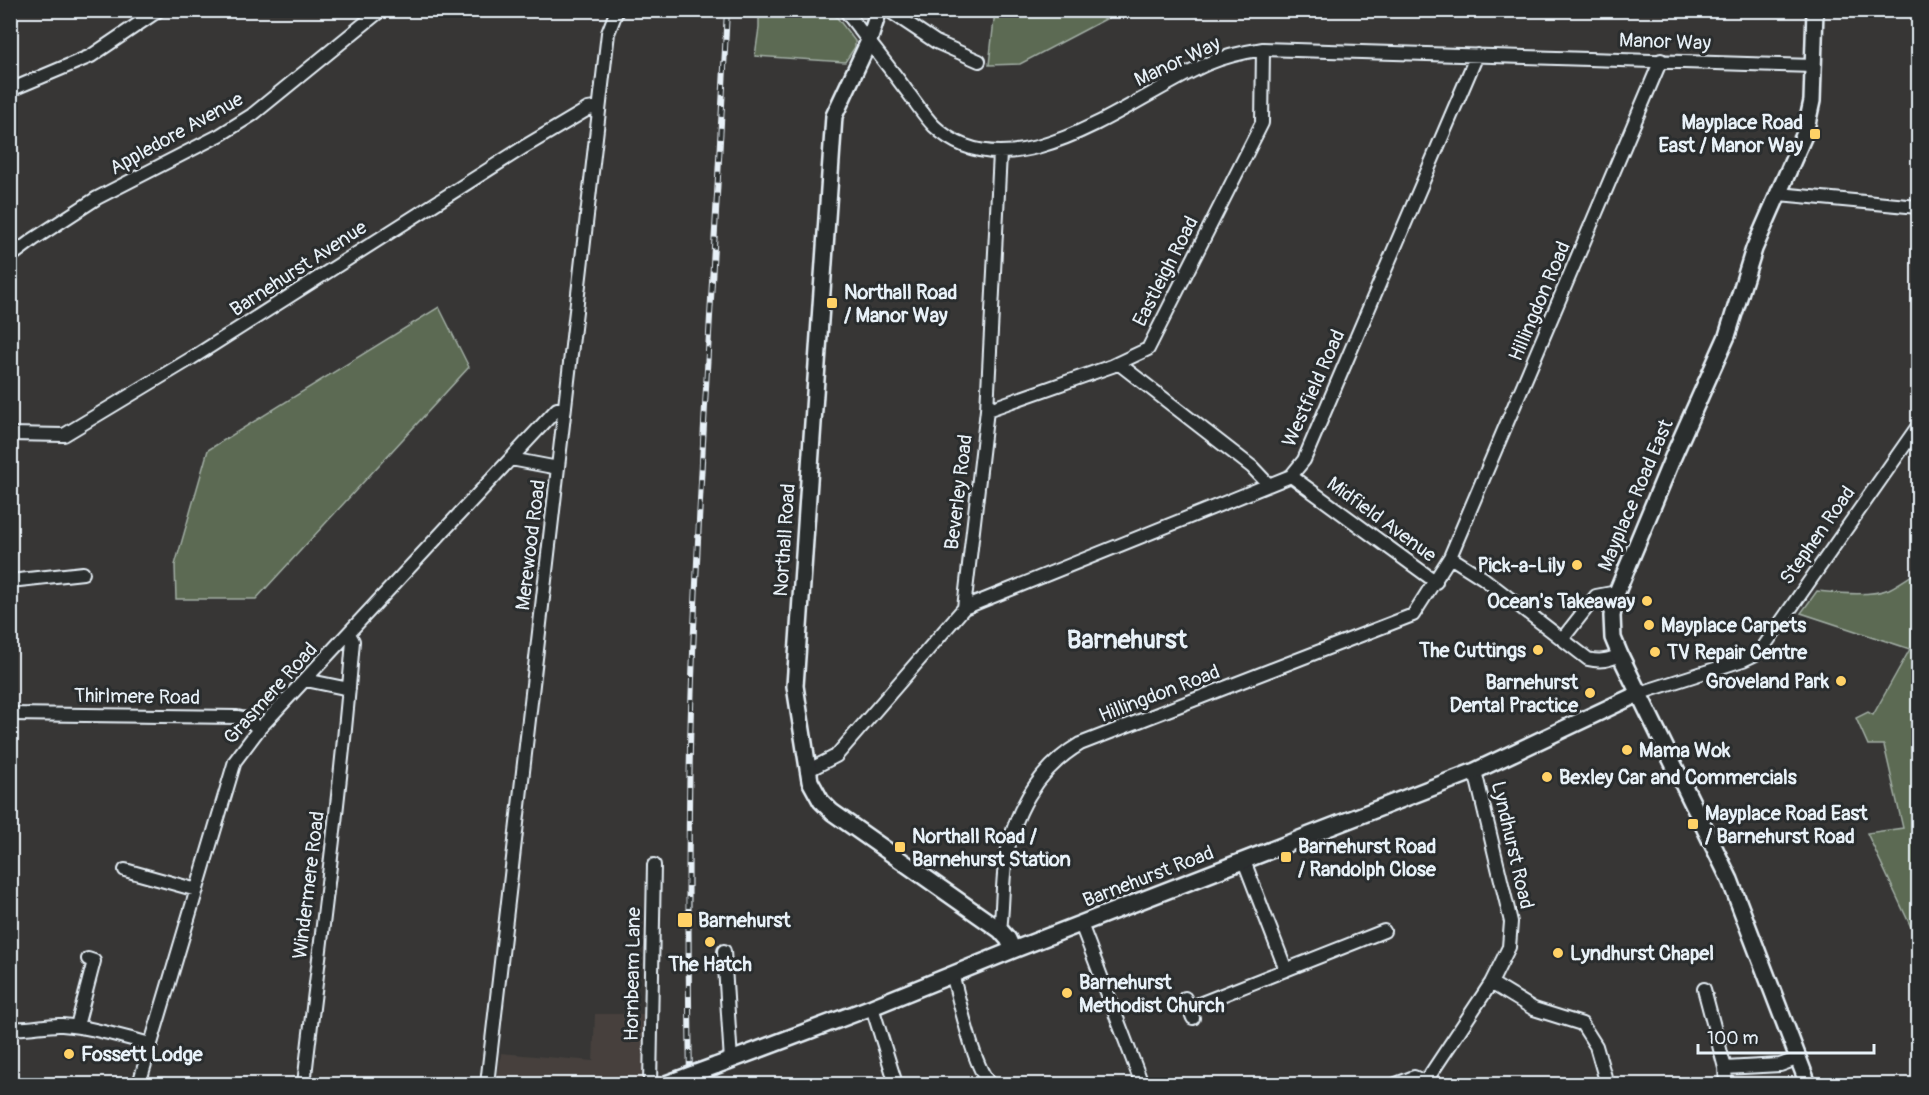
<svg xmlns="http://www.w3.org/2000/svg" width="1929" height="1095" viewBox="0 0 1929 1095" font-family="Pangolin,sans-serif">
	<style>
		.built { fill: #46413d }
		.green { fill: #5c6a52; stroke: #a2aea5; stroke-width: 1.5 }
		.lines { fill: none; stroke-linecap: round; stroke-linejoin: round }
		.minor-casing { stroke: #e8f1f8; stroke-width: 16 }
		.tertiary-casing { stroke: #e8f1f8; stroke-width: 20 }
		.minor { stroke: #2a2d2e; stroke-width: 12 }
		.tertiary { stroke: #2a2d2e; stroke-width: 15 }
		.rail-casing { stroke: #e8f1f8; stroke-width: 6 }
		.rail { stroke: #2a2d2e; stroke-width: 4; stroke-dasharray: 11; stroke-linecap: butt }
		.tertiary-bridge-casing { stroke: #e8f1f8; stroke-width: 20; stroke-linecap: butt }
		.tertiary-bridge { stroke: #2a2d2e; stroke-width: 15 }
		.poi-dot { fill: #ffd166; stroke: #2a2d2e; stroke-width: 2 }
		.labels { text-anchor: middle; stroke-width: 6; stroke-linejoin: round; paint-order: stroke }
		.street-label { font-size: 20px; fill: #e8f1f8; stroke: #2a2d2e }
		.poi-label { font-size: 20px; font-weight: bold; fill: #e8f1f8; stroke: #2a2d2e; text-anchor: start }
		.district-label { font-size: 26px; font-weight: bold; fill: #e8f1f8; stroke: #2a2d2e }
	</style>
	<rect width="100%" height="100%" fill="#373635"/>
	<filter id="ink" filterUnits="userSpaceOnUse"><feTurbulence type="fractalNoise" baseFrequency=".0167" numOctaves="2"/><feDisplacementMap in="SourceGraphic" scale="12" xChannelSelector="R" yChannelSelector="G"/><feConvolveMatrix kernelMatrix="1 2 1 2 8 2 1 2 1" color-interpolation-filters="sRGB"/></filter>
	<g filter="url(#ink)">
		<!-- built -->
		<path class="built" d="M 595,1014 L 646,1014 L 646,1084 L 497,1084 L 501,1053 L 593,1061 Z"/>
		<!-- green -->
		<path class="green" d="M 759,11 L 832,11 L 855,41 L 855,47 L 845,62 L 755,56 L 759,28 Z
			M 995,11 L 995,10 L 1121,11 L 1020,64 L 989,65 Z
			M 439,307 L 469,367 L 256,599 L 176,599 L 175,565 L 208,450 Z
			M 1918,571 L 1918,942 L 1867,833 L 1903,828 L 1884,745 L 1868,745 L 1856,718 L 1868,712 L 1873,715 L 1910,649 L 1801,613 L 1817,591 C 1838,593 1870,597 1889,589 C 1899,584 1909,577 1918,571 Z"/>
		<g class="lines">
			<!-- minor casing -->
			<g class="minor-casing">
				<path id="minor" d="M 845,10 C 865,37 886,63 906,90 C 915,101 923,115 934,126 C 1011,200 1132,97 1207,64 C 1225,56 1244,52 1263,49 L 1814,66
					M 888,10 L 936,42 L 979,61
					M 10,90 L 91,56 L 159,10
					M 1779,194 L 1918,207
					M 10,257 L 34,239 L 97,198 L 220,135 L 252,115 L 381,10
					M 1118,363 L 1252,467 L 1269,485
					M 987,410 L 1112,366 L 1148,349 L 1262,123 L 1263,49
					M 10,434 L 64,435 L 192,358 L 524,147 L 588,109 L 599,107
					M 511,459 L 558,468
					M 1291,476 L 1436,582
					M 1450,557 L 1483,578 L 1588,659 C 1601,662 1609,660 1620,655
					M 10,581 L 83,573
					M 964,608 L 1291,476 L 1304,460 L 1477,55
					M 1563,638 L 1596,596 L 1617,592
					M 306,680 L 349,689
					M 1640,693 L 1743,660 L 1760,652 L 1918,426
					M 10,714 L 237,717 L 247,719 L 259,729
					M 807,771 L 836,756 L 964,608 L 987,410 L 1000,153
					M 1244,861 L 1286,970
					M 125,870 L 197,890
					M 1081,924 L 1142,1084
					M 1000,930 C 1003,908 1002,887 1005,865 C 1012,816 1036,770 1080,744 L 1413,615 L 1450,557 L 1661,60
					M 724,951 L 731,1061
					M 952,974 C 960,1001 973,1066 990,1084
					M 1491,983 L 1534,1009 L 1582,1024 L 1596,1046 L 1607,1084
					M 1704,989 L 1725,1068 L 1726,1084
					M 1185,998 L 1193,1018
					M 872,1007 L 896,1084
					M 1189,1008 L 1384,931
					M 77,1026 L 94,961 L 88,959
					M 10,1028 C 29,1030 45,1024 62,1025 C 92,1027 122,1037 151,1044
					M 1725,1068 L 1780,1065 L 1799,1058
					M 139,1084 L 235,761 L 259,729 L 557,409 L 565,407
					M 304,1084 C 321,937 341,789 353,641 L 349,634
					M 487,1084 L 608,33 L 617,10
					M 650,1084 L 654,865
					M 1396,1084 L 1414,1077 L 1425,1082
					M 1424,1084 L 1491,983 L 1509,947 L 1511,922 L 1475,771"/>
			</g>
			<!-- tertiary casing -->
			<g class="tertiary-casing">
				<path id="tertiary" d="M 879,10 L 869,41 L 834,116 L 795,686 L 810,781 L 821,801 L 832,812 L 1000,930 L 1008,939 L 1013,950
					M 715,1066 L 872,1007 L 1013,950 L 1475,771 L 1640,693
					M 1808,1084 L 1730,880 L 1620,655 L 1613,638 L 1612,616 L 1617,592 L 1673,457 L 1727,336 L 1754,249 L 1805,133 L 1812,101 L 1815,10"/>
			</g>
			<!-- minor -->
			<use href="#minor" class="minor"/>
			<!-- tertiary -->
			<use href="#tertiary" class="tertiary"/>
			<!-- rail casing -->
			<g class="rail-casing">
				<path id="rail" d="M 690,1084 C 688,949 687,814 692,679 C 700,456 716,233 727,10"/>
			</g>
			<!-- rail -->
			<use href="#rail" class="rail"/>
			<!-- tertiary-bridge casing -->
			<g class="tertiary-bridge-casing">
				<path id="tertiary-bridge" d="M 666,1084 L 715,1066"/>
			</g>
			<!-- tertiary-bridge -->
			<use href="#tertiary-bridge" class="tertiary-bridge"/>
		</g>
	</g>
	<!-- markers -->
	<g class="poi-dot">
		<rect x="1809" y="128" width="12" height="12" rx="3"/>
		<rect x="826" y="297" width="12" height="12" rx="3"/>
		<circle cx="1577" cy="565" r="6"/>
		<circle cx="1647" cy="601" r="6"/>
		<circle cx="1649" cy="625" r="6"/>
		<circle cx="1538" cy="650" r="6"/>
		<circle cx="1655" cy="652" r="6"/>
		<circle cx="1841" cy="681" r="6"/>
		<circle cx="1590" cy="693" r="6"/>
		<circle cx="1627" cy="750" r="6"/>
		<circle cx="1547" cy="777" r="6"/>
		<rect x="1687" y="818" width="12" height="12" rx="3"/>
		<rect x="894" y="841" width="12" height="12" rx="3"/>
		<rect x="1280" y="851" width="12" height="12" rx="3"/>
		<rect x="677" y="912" width="16" height="16" rx="3"/>
		<circle cx="710" cy="942" r="6"/>
		<circle cx="1558" cy="953" r="6"/>
		<circle cx="1067" cy="993" r="6"/>
		<circle cx="69" cy="1054" r="6"/>
	</g>
	<g class="labels">
		<!-- street labels -->
		<g class="street-label">
			<text transform="translate(1665 41) rotate(2)" y="7">Manor Way</text>
			<text transform="translate(1177 61) rotate(-25)" y="7">Manor Way</text>
			<text transform="translate(176 133) rotate(-29)" y="7">Appledore Avenue</text>
			<text transform="translate(298 268) rotate(-33)" y="7">Barnehurst Avenue</text>
			<text transform="translate(1165 271) rotate(-63)" y="7">Eastleigh Road</text>
			<text transform="translate(1539 301) rotate(-67)" y="7">Hillingdon Road</text>
			<text transform="translate(1313 388) rotate(-66)" y="7">Westfield Road</text>
			<text transform="translate(958 492) rotate(-83)" y="7">Beverley Road</text>
			<text transform="translate(1635 495) rotate(-67)" y="7">Mayplace Road East</text>
			<text transform="translate(1382 519) rotate(36)" y="7">Midfield Avenue</text>
			<text transform="translate(1817 535) rotate(-55)" y="7">Stephen Road</text>
			<text transform="translate(784 540) rotate(-86)" y="7">Northall Road</text>
			<text transform="translate(530 545) rotate(-83)" y="7">Merewood Road</text>
			<text transform="translate(270 693) rotate(-48)" y="7">Grasmere Road</text>
			<text transform="translate(1159 693) rotate(-21)" y="7">Hillingdon Road</text>
			<text transform="translate(137 696) rotate(1)" y="7">Thirlmere Road</text>
			<text transform="translate(1513 845) rotate(77)" y="7">Lyndhurst Road</text>
			<text transform="translate(1148 876) rotate(-21)" y="7">Barnehurst Road</text>
			<text transform="translate(308 885) rotate(-83)" y="7">Windermere Road</text>
			<text transform="translate(632 974) rotate(-89)" y="7">Hornbeam Lane</text>
		</g>
		<!-- poi labels -->
		<g class="poi-label">
			<text x="1803" y="129" text-anchor="end">Mayplace Road<tspan x="1803" dy="23">East / Manor Way</tspan></text>
			<text x="844" y="299">Northall Road<tspan x="844" dy="23">/ Manor Way</tspan></text>
			<text x="1565" y="572" text-anchor="end">Pick-a-Lily</text>
			<text x="1635" y="608" text-anchor="end">Ocean's Takeaway</text>
			<text x="1661" y="632">Mayplace Carpets</text>
			<text x="1526" y="657" text-anchor="end">The Cuttings</text>
			<text x="1667" y="659">TV Repair Centre</text>
			<text x="1829" y="688" text-anchor="end">Groveland Park</text>
			<text x="1578" y="689" text-anchor="end">Barnehurst<tspan x="1578" dy="23">Dental Practice</tspan></text>
			<text x="1639" y="757">Mama Wok</text>
			<text x="1559" y="784">Bexley Car and Commercials</text>
			<text x="1705" y="820">Mayplace Road East<tspan x="1705" dy="23">/ Barnehurst Road</tspan></text>
			<text x="912" y="843">Northall Road /<tspan x="912" dy="23">Barnehurst Station</tspan></text>
			<text x="1298" y="853">Barnehurst Road<tspan x="1298" dy="23">/ Randolph Close</tspan></text>
			<text x="698" y="927">Barnehurst</text>
			<text x="1570" y="960">Lyndhurst Chapel</text>
			<text x="710" y="971" text-anchor="middle">The Hatch</text>
			<text x="1079" y="989">Barnehurst<tspan x="1079" dy="23">Methodist Church</tspan></text>
			<text x="81" y="1061">Fossett Lodge</text>
		</g>
		<!-- district labels -->
		<g class="district-label">
			<text x="1127" y="648">Barnehurst</text>
		</g>
	</g>
	<!-- margin -->
	<rect width="1929" height="1095" fill="none" stroke="#2a2d2e" stroke-width="36"/>
	<rect x="18" y="18" width="1893" height="1059" fill="none" stroke="#e8f1f8" stroke-width="2" filter="url(#ink)"/>
	<!-- scale -->
	<path d="M1698 1044v9h176v-9" fill="none" stroke="#e8f1f8" stroke-width="3"/>
	<text x="1707" y="1044" font-size="18" fill="#e8f1f8" stroke="#2a2d2e" stroke-width="4.5" paint-order="stroke">100 m</text>
</svg>
